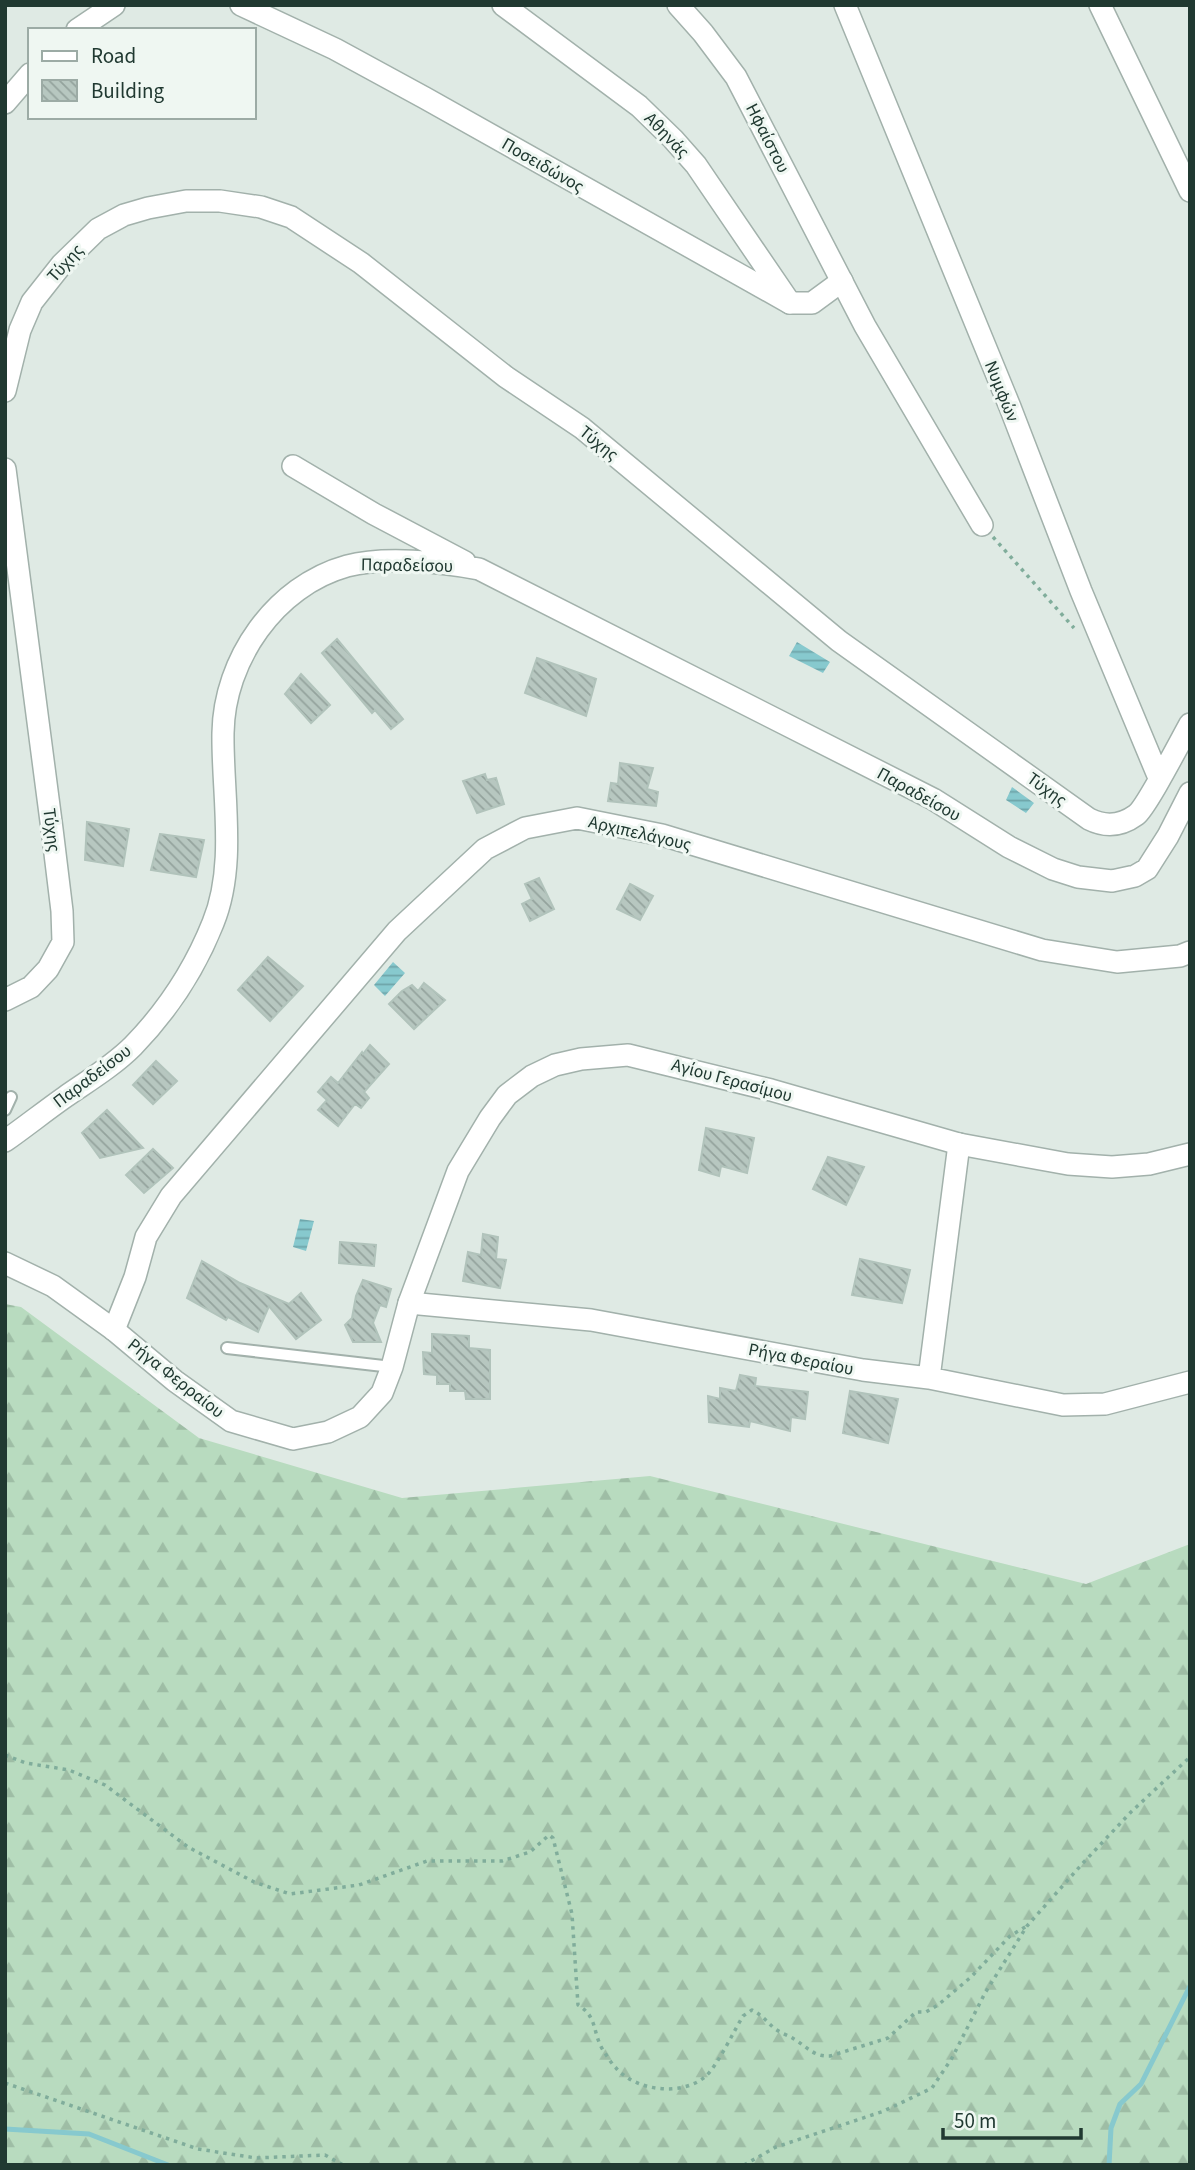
<svg xmlns="http://www.w3.org/2000/svg" width="1195" height="2170" viewBox="0 0 1195 2170" font-family="'Source Sans 3',sans-serif">
	<style>
		.forest { fill: url(#forest-firs) }
		.water { fill: url(#water-rules) }
		.lines { fill: none; stroke-linecap: round; stroke-linejoin: round }
		.stream { stroke: #87c9ce; stroke-width: 5 }
		.building { fill: url(#building-back-hatch); stroke: #b1c3bb; stroke-width: 2 }
		.service-casing { stroke: #a2b1ab; stroke-width: 14 }
		.minor-casing { stroke: #a2b1ab; stroke-width: 24 }
		.tertiary-casing { stroke: #a2b1ab; stroke-width: 24 }
		.path { stroke: #80ad9b; stroke-width: 3.5; stroke-dasharray: 3.5 5; stroke-linecap: butt }
		.service { stroke: #fff; stroke-width: 10 }
		.minor { stroke: #fff; stroke-width: 21 }
		.tertiary { stroke: #fff; stroke-width: 21 }
		.labels { text-anchor: middle; stroke-width: 6; stroke-linejoin: round; paint-order: stroke }
		.street-label { font-size: 18px; fill: #203931; stroke: #eff7f2 }
	</style>
	<defs>
		<pattern id="forest-firs" width="22" height="20" patternUnits="userSpaceOnUse" patternTransform="scale(1.75)"><rect width="22" height="20" fill="#b8dbbf"/><path d="M5 1l3.5 6h-7zM16 11l3.5 6h-7z" fill="#9ebda5"/></pattern>
		<pattern id="water-rules" width="6" height="5" patternUnits="userSpaceOnUse" patternTransform="scale(1.75)"><rect width="6" height="5" fill="#87c9ce"/><path d="M0 2.5h6" fill="none" stroke="#6ea4a8"/></pattern>
		<pattern id="building-back-hatch" width="6" height="6" patternUnits="userSpaceOnUse" patternTransform="scale(1.75)"><rect width="6" height="6" fill="#b7c7c0"/><path d="M-1 5l2 2M0 0l6 6M5-1l2 2" fill="none" stroke="#94a39d"/></pattern>
	</defs>
	<rect width="100%" height="100%" fill="#dfeae4"/>
	<!-- forest -->
	<path class="forest" d="M 5,1304 L 21,1307 L 199,1438 L 402,1498 L 650,1476 L 1086,1584 L 1190,1544 L 1190,2165 L 5,2165 Z"/>
	<!-- water -->
	<path class="water" d="M 797,642 L 830,662 L 823,673 L 789,656 Z
		M 1012,787 L 1034,803 L 1026,813 L 1006,800 Z
		M 393,962 L 405,973 L 385,996 L 374,985 Z
		M 300,1219 L 314,1221 L 306,1251 L 293,1247 Z"/>
	<g class="lines">
		<!-- stream -->
		<path class="stream" d="M 5,2129 L 89,2134 L 168,2165
			M 1109,2165 L 1111,2128 L 1120,2104 L 1141,2084 L 1190,1986"/>
	</g>
	<!-- building -->
	<path class="building" d="M 337,639 L 403,719 L 391,729 L 375,710 L 372,713 L 322,653 Z
		M 537,658 L 596,679 L 586,716 L 525,693 Z
		M 301,674 L 330,705 L 311,723 L 285,694 Z
		M 620,763 L 653,768 L 647,789 L 658,792 L 656,806 L 608,801 L 611,783 L 618,784 Z
		M 485,774 L 487,780 L 496,778 L 504,804 L 477,813 L 463,781 Z
		M 87,822 L 129,829 L 123,866 L 85,860 Z
		M 160,834 L 204,840 L 196,877 L 151,870 Z
		M 539,878 L 554,909 L 530,921 L 522,904 L 532,899 L 525,884 Z
		M 630,884 L 653,896 L 640,920 L 617,909 Z
		M 268,957 L 303,986 L 270,1021 L 238,990 Z
		M 424,983 L 445,1000 L 414,1029 L 389,1004 L 402,991 L 412,985 L 418,991 Z
		M 370,1045 L 389,1064 L 364,1092 L 369,1098 L 361,1108 L 355,1104 L 338,1126 L 318,1110 L 327,1100 L 318,1092 L 331,1077 L 338,1083 L 362,1052 L 363,1054 Z
		M 156,1061 L 177,1081 L 153,1104 L 133,1085 Z
		M 107,1110 L 143,1148 L 100,1158 L 82,1133 Z
		M 706,1128 L 754,1138 L 747,1173 L 721,1166 L 719,1176 L 699,1170 Z
		M 153,1149 L 173,1168 L 144,1193 L 126,1175 Z
		M 828,1157 L 864,1167 L 846,1205 L 813,1189 Z
		M 483,1234 L 498,1237 L 496,1259 L 506,1260 L 500,1288 L 463,1281 L 468,1252 L 481,1255 Z
		M 340,1242 L 376,1245 L 374,1266 L 339,1263 Z
		M 860,1259 L 910,1270 L 902,1303 L 852,1295 Z
		M 202,1261 L 240,1283 L 289,1304 L 301,1293 L 321,1320 L 296,1339 L 269,1306 L 258,1332 L 228,1317 L 226,1320 L 187,1298 Z
		M 363,1280 L 391,1289 L 386,1307 L 380,1305 L 373,1323 L 381,1342 L 353,1342 L 345,1325 L 352,1318 L 356,1296 Z
		M 432,1334 L 469,1336 L 469,1348 L 490,1350 L 490,1399 L 466,1399 L 465,1391 L 450,1391 L 450,1384 L 437,1384 L 437,1375 L 424,1374 L 423,1352 L 432,1353 Z
		M 740,1375 L 756,1378 L 755,1386 L 808,1392 L 805,1419 L 791,1417 L 790,1431 L 750,1421 L 749,1427 L 709,1422 L 708,1396 L 720,1399 L 720,1388 L 736,1391 Z
		M 850,1391 L 898,1399 L 888,1443 L 843,1433 Z"/>
	<g class="lines">
		<!-- service casing -->
		<g class="service-casing">
			<path id="service" d="M 5,1110 L 11,1097
				M 227,1348 L 392,1367"/>
		</g>
		<!-- minor casing -->
		<g class="minor-casing">
			<path id="minor" d="M 241,5 L 335,49 L 425,98 L 790,303
				M 503,5 L 639,106 L 673,139 L 696,165 L 788,300
				M 678,5 L 703,33 L 736,77 L 865,326 L 982,525
				M 845,5 L 1010,407 L 1081,591 L 1159,778
				M 1100,5 L 1190,191
				M 77,30 L 114,5
				M 5,103 L 30,74
				M 5,391 L 20,330 L 32,302 L 62,264 L 98,229 L 124,215 L 148,208 L 186,201 L 220,201 L 261,207 L 291,217 L 361,263 L 506,377 L 582,428 L 839,641 L 1089,819 C 1105,827 1121,826 1136,815 C 1146,808 1181,740 1190,724
				M 293,466 L 374,514 L 465,562
				M 5,469 L 52,829 L 62,911 L 63,942 L 48,969 L 31,987 L 5,1000
				M 5,1141 C 25,1127 45,1111 65,1097 C 88,1081 113,1066 133,1046 C 167,1011 195,968 213,923 C 237,865 222,793 223,733 C 224,660 275,586 347,566 C 384,556 442,562 479,569 L 933,799 L 1009,847 L 1053,869 L 1078,877 L 1112,881 L 1135,876 L 1147,869 L 1168,836 L 1190,793
				M 409,1303 L 591,1320 L 863,1370 L 929,1378 L 1063,1405 L 1105,1404 L 1190,1382
				M 114,1330 L 135,1277 L 146,1237 L 171,1196 L 397,931 L 485,849 L 525,828 L 577,818 L 662,835 L 1042,950 L 1117,962 L 1180,956 L 1190,952
				M 929,1378 L 959,1144"/>
		</g>
		<!-- tertiary casing -->
		<g class="tertiary-casing">
			<path id="tertiary" d="M 790,303 L 812,303 L 842,281
				M 5,1263 L 53,1286 L 114,1330 L 175,1381 L 231,1421 L 293,1439 L 328,1432 L 360,1417 L 382,1393 L 392,1367 L 409,1303 L 458,1171 L 490,1118 L 507,1095 L 532,1076 L 555,1065 L 581,1059 L 628,1055 L 771,1090 L 959,1144 L 1068,1164 L 1112,1167 L 1149,1164 L 1190,1154"/>
		</g>
		<!-- path -->
		<path class="path" d="M 993,537 L 1074,628
			M 5,1755 L 26,1763 L 69,1770 L 105,1785 L 188,1847 L 254,1882 L 290,1894 L 359,1885 L 427,1861 L 502,1861 L 530,1852 L 549,1835 L 553,1838 L 572,1914 L 578,2005 C 598,2017 592,2032 603,2050 C 607,2056 611,2063 616,2068 C 636,2091 682,2097 706,2076 C 717,2066 734,2031 743,2016 L 752,2010 C 762,2015 766,2021 774,2028 C 780,2033 788,2035 794,2039 C 807,2047 814,2057 830,2056 L 888,2038 L 916,2012 L 926,2012 L 938,2005 L 971,1977 L 1010,1936 L 1027,1926
			M 5,2083 L 198,2149 L 256,2158 L 325,2155 L 343,2165
			M 744,2165 L 776,2147 L 884,2111 L 932,2088 L 952,2058 L 985,1993 L 1027,1926 L 1083,1863 L 1131,1812 L 1190,1757"/>
		<!-- service -->
		<use href="#service" class="service"/>
		<!-- minor -->
		<use href="#minor" class="minor"/>
		<!-- tertiary -->
		<use href="#tertiary" class="tertiary"/>
	</g>
	<g class="labels">
		<!-- street labels -->
		<g class="street-label">
			<text transform="translate(667 135) rotate(46)" y="6">Αθηνάς</text>
			<text transform="translate(768 138) rotate(63)" y="6">Ηφαίστου</text>
			<text transform="translate(543 165) rotate(30)" y="6">Ποσειδώνος</text>
			<text transform="translate(65 263) rotate(-48)" y="6">Τύχης</text>
			<text transform="translate(1002 391) rotate(68)" y="6">Νυμφών</text>
			<text transform="translate(599 443) rotate(39)" y="6">Τύχης</text>
			<text transform="translate(407 565) rotate(1)" y="6">Παραδείσου</text>
			<text transform="translate(1047 789) rotate(36)" y="6">Τύχης</text>
			<text transform="translate(919 794) rotate(29)" y="6">Παραδείσου</text>
			<text transform="translate(52 830) rotate(83)" y="6">Τύχης</text>
			<text transform="translate(640 833) rotate(13)" y="6">Αρχιπελάγους</text>
			<text transform="translate(92 1076) rotate(-37)" y="6">Παραδείσου</text>
			<text transform="translate(732 1080) rotate(15)" y="6">Αγίου Γερασίμου</text>
			<text transform="translate(801 1359) rotate(11)" y="6">Ρήγα Φεραίου</text>
			<text transform="translate(176 1378) rotate(38)" y="6">Ρήγα Φερραίου</text>
		</g>
	</g>
	<!-- border -->
	<rect width="1195" height="2170" fill="none" stroke="#203931" stroke-width="14"/>
	<!-- legend -->
	<rect x="28" y="28" width="228" height="91" fill="#eff7f2" stroke="#9caba5" stroke-width="2"/>
	<rect x="42" y="51" width="35" height="10" fill="#ffffff" stroke="#9caba5" stroke-width="2"/>
	<text x="91" y="63" font-size="21" fill="#203931">Road</text>
	<rect x="42" y="80" width="35" height="21" fill="url(#building-back-hatch)" stroke="#9caba5" stroke-width="2"/>
	<text x="91" y="98" font-size="21" fill="#203931">Building</text>
	<!-- scale -->
	<path d="M943 2128v10h138v-10" fill="none" stroke="#203931" stroke-width="3.5"/>
	<text x="954" y="2128" font-size="21" fill="#203931" stroke="#eff7f2" stroke-width="5" paint-order="stroke">50 m</text>
</svg>
